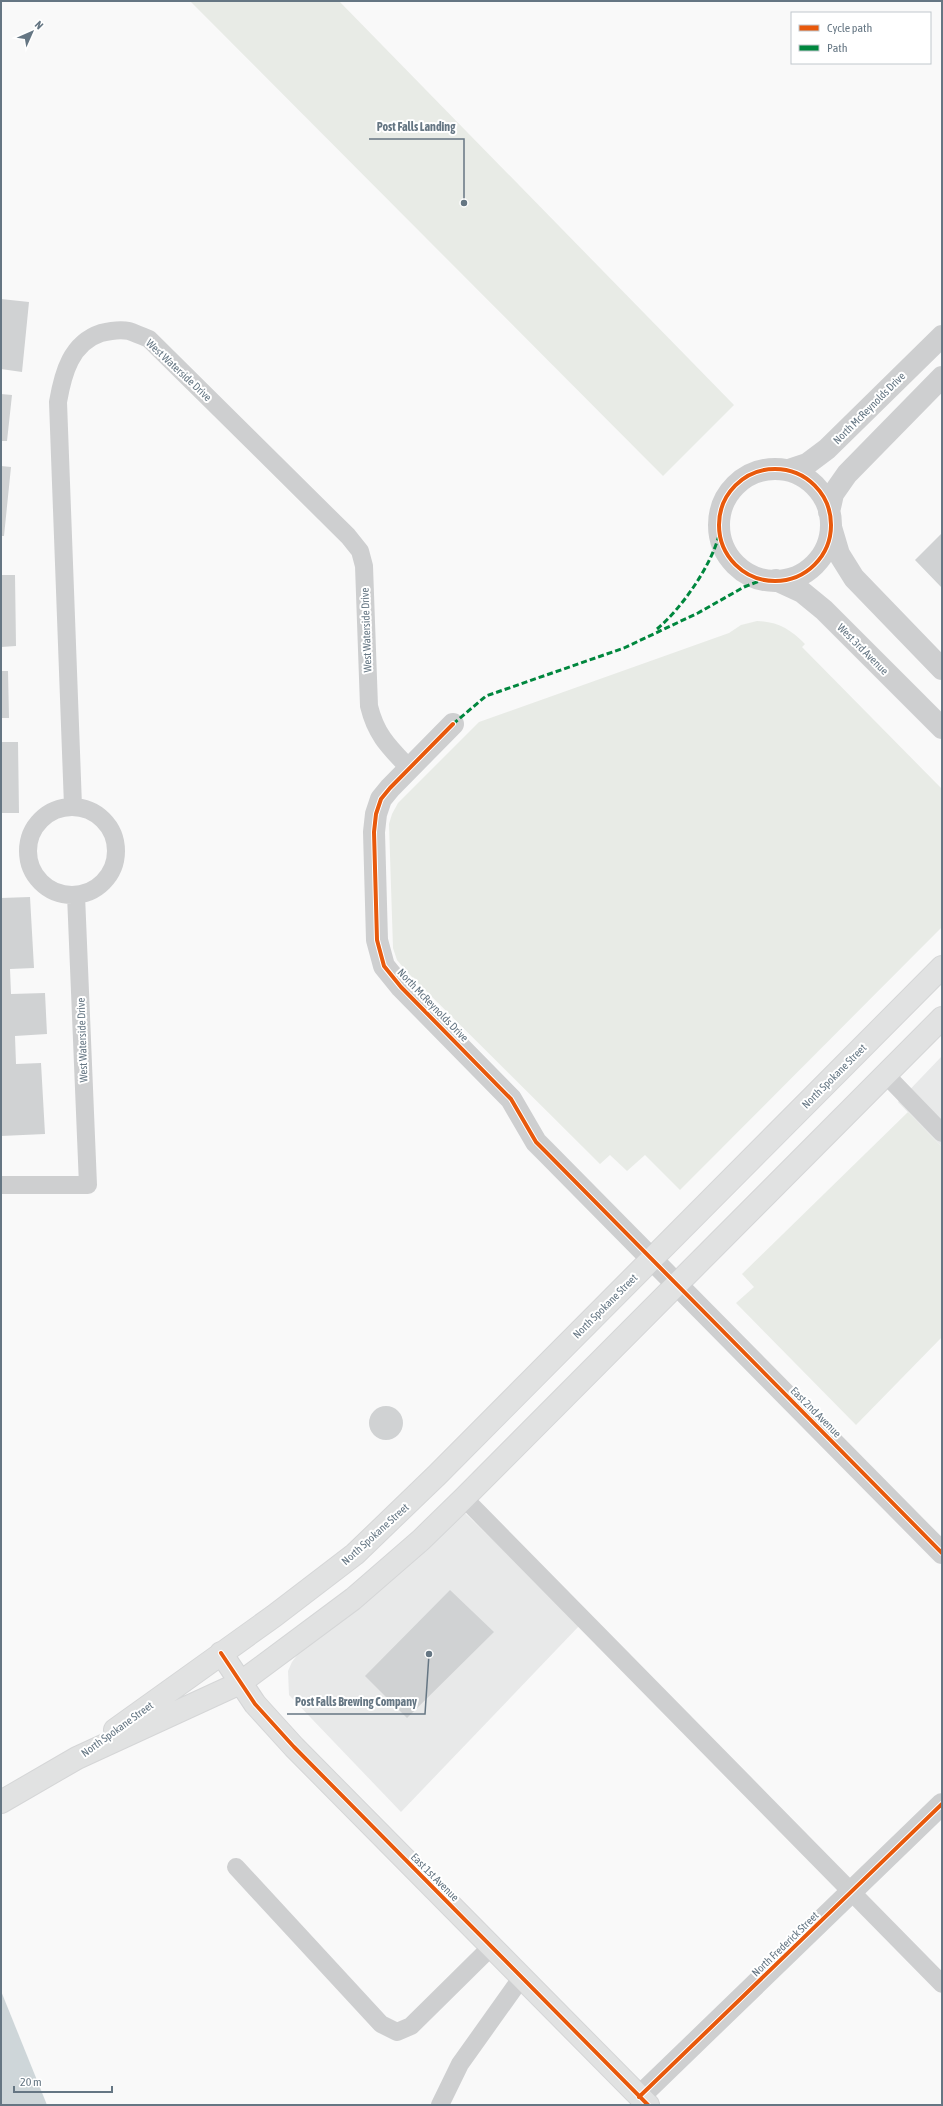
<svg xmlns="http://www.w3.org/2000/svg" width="943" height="2106" viewBox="0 0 943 2106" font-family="'Asap Condensed',sans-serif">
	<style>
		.built { fill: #e8e9e9 }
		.green { fill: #e8ebe6 }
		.water { fill: #ced6d9 }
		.building { fill: #d0d2d3 }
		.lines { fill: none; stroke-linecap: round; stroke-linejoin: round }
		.secondary-casing { stroke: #d5d6d7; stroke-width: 24 }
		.lane { stroke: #cecfd0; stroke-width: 18 }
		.street { stroke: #cecfd0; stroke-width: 22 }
		.secondary { stroke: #e1e2e2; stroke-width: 22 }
		.quiet { stroke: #00873e; stroke-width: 3; stroke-dasharray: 6 3; stroke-linecap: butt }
		.cycleway-casing { stroke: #fff; stroke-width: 6 }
		.cycleway { stroke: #e8590c; stroke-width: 4 }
		.labels { text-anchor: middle; stroke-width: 4; stroke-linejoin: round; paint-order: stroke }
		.street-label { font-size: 11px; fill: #657683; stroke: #fff }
		.leader { fill: none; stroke: #657683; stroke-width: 1.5 }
		.callout-dot { fill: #657683; stroke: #fff; stroke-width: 1.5 }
		.callout-label { font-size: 12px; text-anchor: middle; font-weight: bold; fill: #657683; stroke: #fff; stroke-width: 4; stroke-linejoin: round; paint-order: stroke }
	</style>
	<rect width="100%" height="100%" fill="#f9f9f9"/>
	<!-- built -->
	<path class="built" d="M 942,1056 L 942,1147 L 898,1102 Z
		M 464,1512 L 580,1625 L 401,1812 L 289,1695 L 288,1671 L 292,1662 L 301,1650 L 409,1565 Z"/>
	<!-- green -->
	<path class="green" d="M 190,1 L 339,1 L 734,405 L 663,476 Z
		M 757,621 C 778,622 790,629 805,644 L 802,647 L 942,789 L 942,927 L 680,1190 L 645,1155 L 627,1171 L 610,1155 L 600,1164 L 407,972 L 397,960 L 393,948 L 389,824 L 392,814 L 398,803 L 479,722 L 729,633 L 741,625 Z
		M 908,1112 L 942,1147 L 942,1337 L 856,1425 L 736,1303 L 754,1287 L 742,1274 Z"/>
	<!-- water -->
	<path class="water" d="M 1,1991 L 47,2105 L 1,2105 Z"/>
	<!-- building -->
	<path class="building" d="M 1,299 L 29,302 L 22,372 L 1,369 Z
		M 1,394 L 12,395 L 7,441 L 1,441 Z
		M 1,466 L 11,467 L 4,536 L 1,536 Z
		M 942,533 L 942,588 L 915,560 Z
		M 1,575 L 15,575 L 16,646 L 1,647 Z
		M 1,671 L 8,671 L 9,718 L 1,718 Z
		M 1,742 L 18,742 L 19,813 L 1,813 Z
		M 30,897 L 34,968 L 10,969 L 11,994 L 45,993 L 47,1034 L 15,1036 L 16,1064 L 41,1063 L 45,1134 L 1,1136 L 1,898 Z
		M369 1423a17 17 0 1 1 34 0a17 17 0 1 1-34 0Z
		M 450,1590 L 494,1632 L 407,1718 L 365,1676 Z"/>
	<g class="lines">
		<!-- secondary casing -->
		<g class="secondary-casing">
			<path id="secondary" d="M 221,1653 L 255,1704 L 294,1747 L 648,2105
				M 115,1730 L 274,1616 L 355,1554 L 437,1475 L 942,967
				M 1,1802 L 77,1758 L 240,1683 L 353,1599 L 421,1540 L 464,1498 L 942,1018"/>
		</g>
		<!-- lane -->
		<path class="lane" d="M 73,806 L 58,402 C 63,373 71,343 101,333 C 109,331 120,329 129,331 C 135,333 142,336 149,339 L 348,536 L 360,551 L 364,566 L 369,706 C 376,735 389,747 409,768
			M28 851a44 44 0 1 1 88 0a44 44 0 1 1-88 0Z
			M 886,1075 L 942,1133
			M 1,1185 L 88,1185 L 76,895
			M 464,1498 L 942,1984
			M 236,1867 L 381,2024 L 397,2032 L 411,2026 L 491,1947
			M 440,2105 L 460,2064 L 522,1977"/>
		<!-- street -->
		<path class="street" d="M719 525a56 56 0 1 1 112 0a56 56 0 1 1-112 0Z
			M 789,470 L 807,464 L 827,449 L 942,336
			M 829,512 L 833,494 L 847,474 L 942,377
			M 831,527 L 839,554 L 854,578 L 942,669
			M 776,580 L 802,592 L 824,610 L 942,728
			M 453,724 L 390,788 L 381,799 L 376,814 L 374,832 L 377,940 L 384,966 L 401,987 L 511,1099 L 536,1142 L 544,1150 L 942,1553
			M 639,2097 L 942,1804"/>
		<!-- secondary -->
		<use href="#secondary" class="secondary"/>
		<!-- quiet -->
		<path class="quiet" d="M 657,629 C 682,608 711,566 719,535
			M 453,724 L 486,696 L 624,648 L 698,613 L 744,587 L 762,580"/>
		<!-- cycleway casing -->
		<g class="cycleway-casing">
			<path id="cycleway" d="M719 525a56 56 0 1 1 112 0a56 56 0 1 1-112 0Z
				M 453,724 L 390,788 L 381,799 L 376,814 L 374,832 L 377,940 L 384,966 L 401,987 L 511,1099 L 536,1142 L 544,1150 L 942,1553
				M 221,1653 L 255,1704 L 294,1747 L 648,2105
				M 639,2097 L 942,1804"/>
		</g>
		<!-- cycleway -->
		<use href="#cycleway" class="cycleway"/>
	</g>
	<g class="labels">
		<!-- street labels -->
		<g class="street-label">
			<text transform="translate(179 370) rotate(43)" y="4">West Waterside Drive</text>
			<text transform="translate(869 408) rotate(-45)" y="4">North McReynolds Drive</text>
			<text transform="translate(366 630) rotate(-92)" y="4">West Waterside Drive</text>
			<text transform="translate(863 649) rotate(45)" y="4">West 3rd Avenue</text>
			<text transform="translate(433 1005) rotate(46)" y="4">North McReynolds Drive</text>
			<text transform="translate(82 1040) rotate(-92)" y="4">West Waterside Drive</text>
			<text transform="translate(834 1076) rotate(-45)" y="4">North Spokane Street</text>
			<text transform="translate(605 1306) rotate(-45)" y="4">North Spokane Street</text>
			<text transform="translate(816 1412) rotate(45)" y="4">East 2nd Avenue</text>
			<text transform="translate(375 1534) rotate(-42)" y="4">North Spokane Street</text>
			<text transform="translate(117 1729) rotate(-36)" y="4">North Spokane Street</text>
			<text transform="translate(435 1877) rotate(45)" y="4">East 1st Avenue</text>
			<text transform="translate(785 1944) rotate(-44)" y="4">North Frederick Street</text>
		</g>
	</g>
	<!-- callouts -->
	<path class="leader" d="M464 203L464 139H369M429 1654L425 1714H287"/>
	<g class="callout-dot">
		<circle cx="464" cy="203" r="4"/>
		<circle cx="429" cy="1654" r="4"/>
	</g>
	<g class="callout-label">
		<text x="416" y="131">Post Falls Landing</text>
		<text x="356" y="1706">Post Falls Brewing Company</text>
	</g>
	<!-- border -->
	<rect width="943" height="2106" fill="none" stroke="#657683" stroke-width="4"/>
	<!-- legend -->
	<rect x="791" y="12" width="140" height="52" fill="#ffffff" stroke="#c1c8cd"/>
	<rect x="799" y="25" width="20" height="6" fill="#e8590c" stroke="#c1c8cd"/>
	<text x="827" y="32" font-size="12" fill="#657683">Cycle path</text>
	<rect x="799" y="45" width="20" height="6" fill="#00873e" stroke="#c1c8cd"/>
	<text x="827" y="52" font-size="12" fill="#657683">Path</text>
	<!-- north arrow -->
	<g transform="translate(32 32) rotate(45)" stroke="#ffffff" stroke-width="3" paint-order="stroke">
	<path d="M0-3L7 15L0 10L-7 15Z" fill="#657683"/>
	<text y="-6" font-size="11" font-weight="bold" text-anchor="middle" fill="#657683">N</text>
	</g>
	<!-- scale -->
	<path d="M14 2086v6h98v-6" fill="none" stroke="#657683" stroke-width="2"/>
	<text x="20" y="2086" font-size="12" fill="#657683" stroke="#ffffff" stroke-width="3" paint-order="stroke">20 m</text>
</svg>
